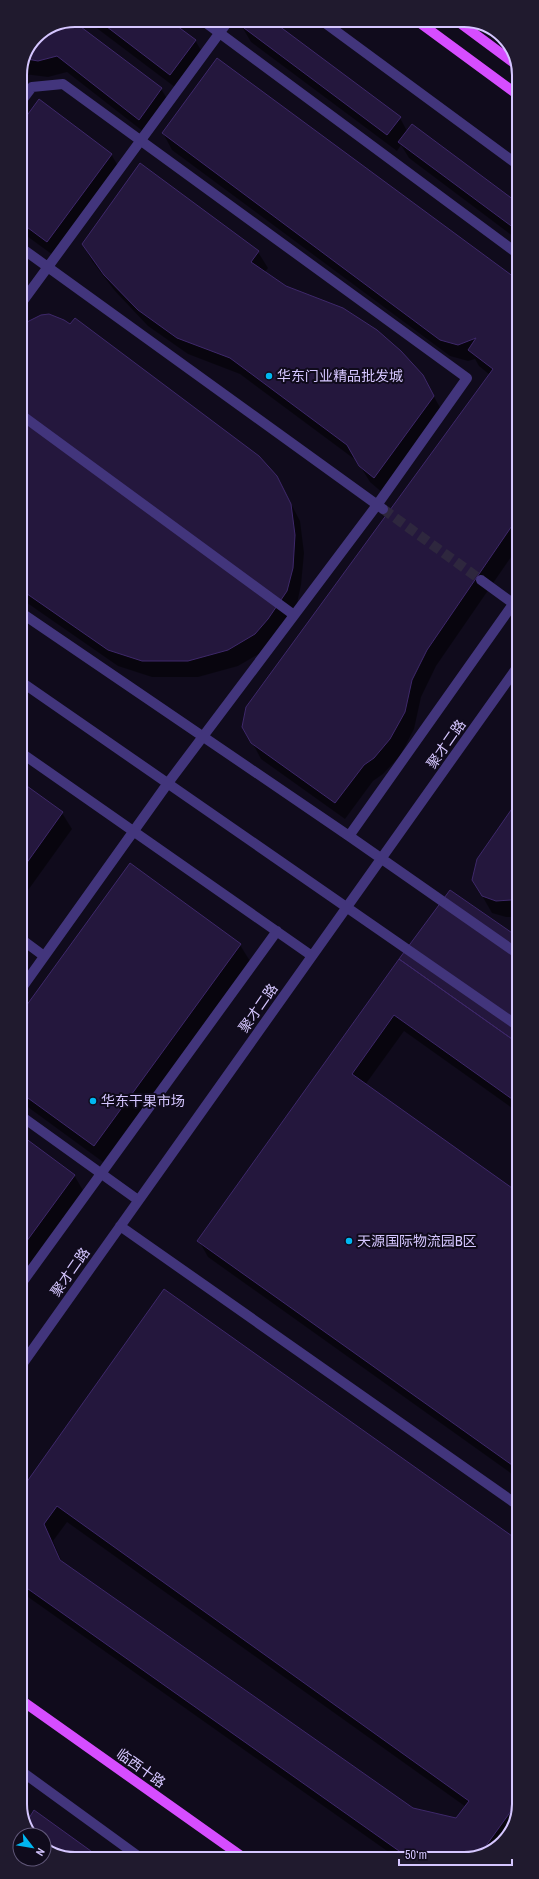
<svg xmlns="http://www.w3.org/2000/svg" width="539" height="1879" viewBox="0 0 539 1879" font-family="'Archivo Narrow','Noto Sans SC',sans-serif">
	<style>
		.shadow { fill: #0007; fill-rule: evenodd }
		.building { fill: #24173d; stroke: #3e286a; fill-rule: evenodd }
		.lines { fill: none; stroke-linecap: round; stroke-linejoin: round }
		.minor-tunnel { stroke: #2e273e; stroke-width: 10; stroke-dasharray: 10 5; stroke-linecap: butt }
		.minor { stroke: #42357c; stroke-width: 10 }
		.major { stroke: #d64dff; stroke-width: 10 }
		.poi-dot { fill: #00b7f1; stroke: #100b1c; stroke-width: 1.5 }
		.labels { text-anchor: middle; stroke-width: 4; stroke-linejoin: round; paint-order: stroke }
		.poi-label { font-size: 14px; fill: #d5c6ff; stroke: #100b1c; text-anchor: start }
		.street-label { font-size: 14px; fill: #d5c6ff; stroke: #100b1c }
		.rim { fill: none; stroke: #d5c6ff; stroke-width: 2 }
	</style>
	<rect width="100%" height="100%" fill="#100b1c"/>
	<!-- shadow -->
	<path class="shadow" d="M 86,20 L 167,20 L 195,40 L 205,57 L 180,91 Z
		M 241,25 L 400,118 L 407,131 L 518,204 L 518,240 L 409,158 L 401,145 L 397,151 L 251,42 Z
		M 36,36 L 161,89 L 171,105 L 149,136 L 67,72 L 48,77 L 24,74 L 20,80 L 20,75 Z
		M 217,59 L 518,282 L 518,547 L 436,666 L 421,697 L 414,729 L 400,756 L 383,774 L 373,781 L 345,819 L 261,759 L 252,742 L 490,375 L 479,366 L 475,359 L 468,361 L 450,356 L 172,150 L 163,133 Z
		M 20,126 L 111,154 L 121,171 L 57,258 L 20,231 Z
		M 83,244 L 258,252 L 268,268 L 265,272 L 432,393 L 443,413 L 384,494 L 370,482 L 357,461 L 240,374 L 188,354 L 148,326 L 115,291 L 92,261 Z
		M 20,326 L 277,477 L 300,521 L 304,553 L 301,585 L 296,608 L 264,651 L 238,666 L 198,677 L 152,677 L 118,666 L 20,598 Z
		M 20,782 L 62,813 L 72,829 L 21,900 Z
		M 518,802 L 518,917 L 506,917 L 492,913 L 473,880 L 477,859 Z
		M 130,865 L 240,945 L 250,961 L 103,1162 L 21,1102 L 21,1014 Z
		M 450,891 L 518,938 L 519,1113 L 404,1031 L 365,1085 L 519,1194 L 519,1479 L 208,1257 L 199,1241 Z
		M 21,1136 L 74,1175 L 84,1192 L 21,1278 Z
		M 164,1290 L 519,1542 L 519,1804 L 507,1837 L 475,1858 L 397,1858 L 21,1592 L 21,1492 ZM 67,1522 L 466,1807 L 457,1819 L 412,1808 L 62,1562 L 53,1541 Z
		M 21,1806 L 24,1812 L 22,1815 L 21,1815 Z"/>
	<!-- building -->
	<path class="building" d="M 98,20 L 169,20 L 196,40 L 170,75 Z
		M 244,20 L 271,20 L 401,117 L 387,135 L 240,25 Z
		M 73,21 L 162,88 L 139,120 L 57,56 L 38,61 L 27,59 L 36,36 Z
		M 217,58 L 518,280 L 518,517 L 427,650 L 412,680 L 405,712 L 390,739 L 374,758 L 364,765 L 335,803 L 251,743 L 242,727 L 246,707 L 493,369 L 468,350 L 476,338 L 458,345 L 440,340 L 162,133 Z
		M 39,99 L 112,154 L 47,242 L 20,222 L 20,125 Z
		M 412,124 L 518,203 L 518,231 L 398,142 Z
		M 140,163 L 259,251 L 251,262 L 286,286 L 343,308 L 377,330 L 401,351 L 423,375 L 434,396 L 374,478 L 359,466 L 347,445 L 230,358 L 177,338 L 138,310 L 104,275 L 82,244 Z
		M 49,314 L 64,320 L 70,324 L 75,318 L 259,456 L 277,476 L 291,504 L 295,535 L 293,568 L 287,591 L 268,619 L 255,634 L 228,650 L 188,661 L 142,661 L 108,650 L 20,589 L 20,324 L 23,320 L 27,322 L 41,315 Z
		M 20,781 L 63,812 L 21,871 Z
		M 518,800 L 518,894 L 511,900 L 496,901 L 482,896 L 472,880 L 477,859 Z
		M 130,863 L 241,944 L 94,1146 L 21,1093 L 21,1013 Z
		M 450,890 L 518,937 L 519,1044 L 399,959 Z
		M 399,959 L 519,1044 L 519,1104 L 394,1015 L 352,1074 L 519,1193 L 519,1470 L 197,1241 Z
		M 21,1135 L 75,1175 L 21,1249 Z
		M 164,1289 L 519,1541 L 519,1800 L 480,1854 L 475,1858 L 409,1858 L 21,1584 L 21,1490 ZM 57,1506 L 469,1801 L 456,1818 L 413,1808 L 60,1560 L 44,1524 Z
		M 34,1810 L 102,1859 L 72,1859 L 44,1847 L 44,1835 L 33,1835 L 26,1823 Z"/>
	<g class="lines">
		<!-- minor-tunnel -->
		<path class="minor-tunnel" d="M 383,509 L 481,580"/>
		<!-- minor -->
		<path class="minor" d="M 202,20 L 518,254
			M 321,20 L 518,165
			M 20,103 L 32,87 L 63,84 L 467,378 L 377,505 L 168,783 L 21,989
			M 20,247 L 383,509
			M 20,305 L 229,20
			M 20,414 L 294,615
			M 481,580 L 518,607
			M 20,612 L 349,836 L 518,954
			M 20,681 L 518,1026
			M 20,752 L 312,956
			M 349,836 L 518,597
			M 21,939 L 44,956
			M 21,1116 L 138,1200
			M 120,1226 L 519,1506
			M 21,1284 L 277,931
			M 21,1366 L 518,666
			M 21,1771 L 142,1859"/>
		<!-- major -->
		<path class="major" d="M 416,20 L 518,95
			M 456,20 L 518,66
			M 21,1700 L 244,1858"/>
	</g>
	<!-- markers -->
	<g class="poi-dot">
		<circle cx="269" cy="376" r="4"/>
		<circle cx="93" cy="1101" r="4"/>
		<circle cx="349" cy="1241" r="4"/>
	</g>
	<g class="labels">
		<!-- poi labels -->
		<g class="poi-label">
			<text x="277" y="381">华东门业精品批发城</text>
			<text x="101" y="1106">华东干果市场</text>
			<text x="357" y="1246">天源国际物流园B区</text>
		</g>
		<!-- street labels -->
		<g class="street-label">
			<text transform="translate(446 744) rotate(-55)" y="5">聚才二路</text>
			<text transform="translate(258 1008) rotate(-55)" y="5">聚才二路</text>
			<text transform="translate(70 1272) rotate(-55)" y="5">聚才二路</text>
			<text transform="translate(141 1768) rotate(35)" y="5">临西十路</text>
		</g>
	</g>
	<!-- crop -->
	<path d="M0 0H539V1879H0ZM75 27H464A48 48 0 0 1 512 75V1804A48 48 0 0 1 464 1852H75A48 48 0 0 1 27 1804V75A48 48 0 0 1 75 27Z" fill="#201a2e" fill-rule="evenodd"/>
	<path class="rim" d="M75 27H464A48 48 0 0 1 512 75V1804A48 48 0 0 1 464 1852H75A48 48 0 0 1 27 1804V75A48 48 0 0 1 75 27Z"/>
	<!-- north arrow -->
	<g transform="translate(32 1847) rotate(121)"><circle r="19" fill="#100b1c" stroke="#5f5677"/>
	<path d="M0-3L7 15L0 10L-7 15Z" fill="#00b7f1"/>
	<text y="-6" font-size="11" font-weight="bold" text-anchor="middle" fill="#d5c6ff">N</text>
	</g>
	<!-- scale -->
	<path d="M399 1859v6h113v-6" fill="none" stroke="#d5c6ff" stroke-width="2"/>
	<text x="405" y="1859" font-size="12" fill="#d5c6ff" stroke="#100b1c" stroke-width="3" paint-order="stroke">50 m</text>
</svg>
